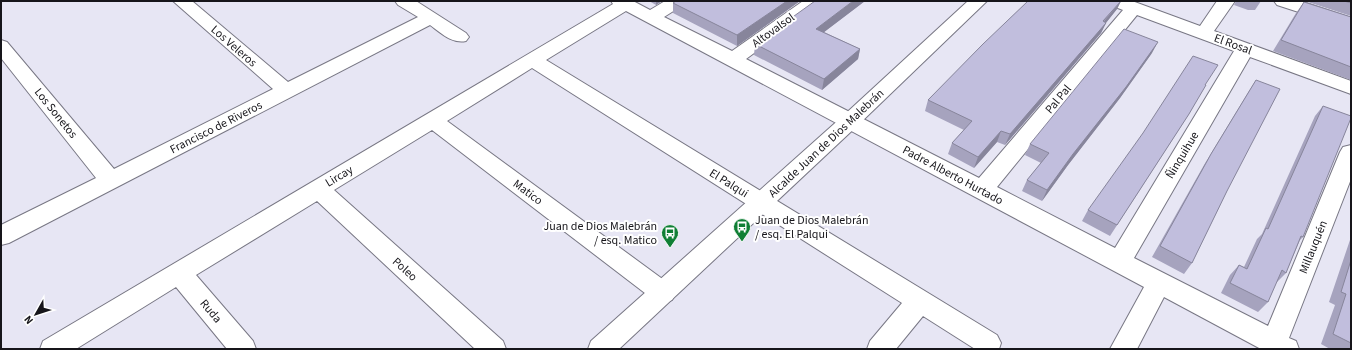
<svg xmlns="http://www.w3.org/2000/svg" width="1352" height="350" viewBox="0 0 1352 350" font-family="'Source Sans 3',sans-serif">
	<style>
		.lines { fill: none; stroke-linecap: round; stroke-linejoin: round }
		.street-casing { stroke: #787784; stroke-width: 2 }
		.secondary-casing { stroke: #787784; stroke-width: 2 }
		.street { fill: #fff; fill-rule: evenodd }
		.secondary { fill: #fff; fill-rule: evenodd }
		.wall { fill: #a6a3be }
		.shaded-wall { fill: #87859b }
		.building { fill: #c1bedd; stroke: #87859b }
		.labels { text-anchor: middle; stroke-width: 4; stroke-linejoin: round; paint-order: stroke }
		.street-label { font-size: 12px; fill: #16151a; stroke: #fff }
		.poi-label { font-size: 12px; fill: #16151a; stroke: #fff; text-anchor: start }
	</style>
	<rect width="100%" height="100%" fill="#e7e6f4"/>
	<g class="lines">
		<!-- street casing -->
		<g class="street-casing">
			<path id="street" d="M 173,1 L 192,1 L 288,82 L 418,17 L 398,5 L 395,1 L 416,1 L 466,33 L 469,37 L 466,41 C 452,44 441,33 430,25 L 9,243 L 1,245 L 1,225 L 96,178 L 1,58 L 1,40 L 7,42 L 114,169 L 273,89 Z
				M 611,1 L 633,1 L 650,10 L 665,1 L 686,1 L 683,5 L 664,17 L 732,51 L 803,1 L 823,1 L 820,5 L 746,59 L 979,178 L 1123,10 L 1110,5 L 1107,1 L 1132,1 L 1200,26 L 1217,1 L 1235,1 L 1214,31 L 1351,81 L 1351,94 L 1250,57 L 1134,258 L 1268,326 L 1340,152 L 1343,147 L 1351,145 L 1351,179 L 1289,338 L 1296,341 L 1299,349 L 1261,349 L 1164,297 L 1137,349 L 1110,349 L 1144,287 L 626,11 L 546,60 L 997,335 L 1001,343 L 999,349 L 975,349 L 923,316 L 896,349 L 867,349 L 870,341 L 902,303 L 532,68 L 447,121 L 672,286 L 676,293 L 672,300 L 663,303 L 654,300 L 432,130 L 334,190 L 503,341 L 506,349 L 475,349 L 317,201 L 196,275 L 253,341 L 256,349 L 227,349 L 176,287 L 76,349 L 40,349 L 43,341 L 613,4 ZM 1137,15 L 1234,51 L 1115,248 L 997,187 Z
				M 1274,1 L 1300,1 L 1351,18 L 1351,29 L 1277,5 Z"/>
		</g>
		<!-- secondary casing -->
		<g class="secondary-casing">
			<path id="secondary" d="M 968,1 L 987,1 L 857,126 L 619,349 L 588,349 L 591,341 L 843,116 Z"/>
		</g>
		<!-- street -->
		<use href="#street" class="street"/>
		<!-- secondary -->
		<use href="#secondary" class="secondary"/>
	</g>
	<!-- wall -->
	<path class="wall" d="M 649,1 L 662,1 L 656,5 Z
		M 800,1 L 737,46 L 673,13 L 673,3 Z
		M 865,1 L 824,32 L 860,49 L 858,59 L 822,90 L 754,55 L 755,44 Z
		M 1028,1 L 1121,1 L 1117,9 L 1106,23 L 1101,33 L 1005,145 L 997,142 L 974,168 L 948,154 L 952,143 L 964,130 L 925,111 L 928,100 Z
		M 1236,1 L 1261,1 L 1255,10 L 1248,10 L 1234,5 Z
		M 1305,1 L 1351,1 L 1351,16 Z
		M 1304,2 L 1351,17 L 1351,80 L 1273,51 L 1296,13 Z
		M 1152,53 L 1120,98 L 1068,165 L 1042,201 L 1022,191 L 1027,180 L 1041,163 L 1025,155 L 1030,144 Z
		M 1256,80 L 1227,191 L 1192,263 L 1184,274 L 1152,257 L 1204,165 L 1249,91 Z
		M 1205,85 L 1189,114 L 1110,236 L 1082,221 L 1088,210 Z
		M 1323,106 L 1303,237 L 1300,240 L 1286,273 L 1276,283 L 1268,302 L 1258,312 L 1221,293 L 1230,275 L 1239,265 L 1244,267 L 1257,239 L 1262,234 L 1315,116 Z
		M 1351,237 L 1351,349 L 1330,349 L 1321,344 L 1335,305 L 1329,302 Z"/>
	<!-- shaded-wall -->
	<path class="shaded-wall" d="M 656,1 L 662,1 L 656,5 Z
		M 787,1 L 800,1 L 737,46 L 737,35 Z
		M 853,1 L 865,1 L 815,39 L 816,29 Z
		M 1121,1 L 1117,9 L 1101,29 L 1106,23 L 1101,33 L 1005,145 L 1010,134 Z
		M 1158,42 L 1152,53 L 1120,98 L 1068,165 L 1042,201 L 1047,190 L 1073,154 Z
		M 860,49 L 858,59 L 822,90 L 824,79 Z
		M 1001,131 L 997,142 L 974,168 L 978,157 Z"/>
	<!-- building -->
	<path class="building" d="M 676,1 L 787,1 L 737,35 L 673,3 Z
		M 815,1 L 853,1 L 816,29 L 860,49 L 824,79 L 755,44 Z
		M 1028,1 L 1121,1 L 1103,21 L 1106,23 L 1010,134 L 1001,131 L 978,157 L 952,143 L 972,121 L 928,100 L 983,44 Z
		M 1344,1 L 1351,1 L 1351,3 Z
		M 1304,2 L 1351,17 L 1351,67 L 1281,40 Z
		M 1124,29 L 1158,42 L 1126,87 L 1073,154 L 1047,190 L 1027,180 L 1049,153 L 1030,144 Z
		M 1193,56 L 1218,65 L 1205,85 L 1206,85 L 1189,114 L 1117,225 L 1088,210 L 1143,133 Z
		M 1256,80 L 1280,89 L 1227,191 L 1192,263 L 1160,246 L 1211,154 Z
		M 1323,106 L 1351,116 L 1351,118 L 1303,237 L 1301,236 L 1286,273 L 1282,270 L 1268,302 L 1230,283 L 1239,265 L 1247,269 L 1266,228 L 1268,229 Z
		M 1351,260 L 1351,343 L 1333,334 L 1346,294 L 1341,292 Z"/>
	<!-- icons -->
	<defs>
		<g id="bus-pin" transform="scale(0.9)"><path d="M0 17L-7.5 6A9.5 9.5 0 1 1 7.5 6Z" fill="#107f35" stroke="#fff"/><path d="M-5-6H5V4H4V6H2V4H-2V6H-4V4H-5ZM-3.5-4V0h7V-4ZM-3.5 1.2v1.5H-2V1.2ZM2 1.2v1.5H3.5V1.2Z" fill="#fff"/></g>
	</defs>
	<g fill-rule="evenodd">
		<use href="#bus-pin" x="742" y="227"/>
		<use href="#bus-pin" x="670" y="233"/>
	</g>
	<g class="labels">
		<!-- street labels -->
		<g class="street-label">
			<text transform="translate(773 30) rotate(-36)" y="4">Altovalsol</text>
			<text transform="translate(1233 44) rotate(20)" y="4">El Rosal</text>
			<text transform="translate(234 46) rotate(41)" y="4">Los Veleros</text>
			<text transform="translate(1058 99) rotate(-50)" y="4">Pal Pal</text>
			<text transform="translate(56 113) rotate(51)" y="4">Los Sonetos</text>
			<text transform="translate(216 127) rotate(-27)" y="4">Francisco de Riveros</text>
			<text transform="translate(826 143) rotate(-43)" y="4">Alcalde Juan de Dios Malebrán</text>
			<text transform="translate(1182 155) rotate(-59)" y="4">Ñinquihue</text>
			<text transform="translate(953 175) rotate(28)" y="4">Padre Alberto Hurtado</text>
			<text transform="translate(339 176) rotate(-31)" y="4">Lircay</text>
			<text transform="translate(729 183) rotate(32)" y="4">El Palqui</text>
			<text transform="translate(528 192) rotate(37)" y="4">Matico</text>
			<text transform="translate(1313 247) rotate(-68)" y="4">Millauquén</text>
			<text transform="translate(405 269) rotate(42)" y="4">Poleo</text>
			<text transform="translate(211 311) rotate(50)" y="4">Ruda</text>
		</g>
		<!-- poi labels -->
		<g class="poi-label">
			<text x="755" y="224">Juan de Dios Malebrán<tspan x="755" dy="14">/ esq. El Palqui</tspan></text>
			<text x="657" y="230" text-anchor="end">Juan de Dios Malebrán<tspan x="657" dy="14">/ esq. Matico</tspan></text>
		</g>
	</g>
	<!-- border -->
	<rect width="1352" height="350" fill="none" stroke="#16151a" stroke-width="4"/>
	<!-- north arrow -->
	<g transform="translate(36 314) rotate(231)" stroke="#ffffff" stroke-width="3" paint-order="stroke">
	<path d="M0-3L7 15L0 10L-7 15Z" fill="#16151a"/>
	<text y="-6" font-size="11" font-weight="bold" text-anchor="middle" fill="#16151a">N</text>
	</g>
</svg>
